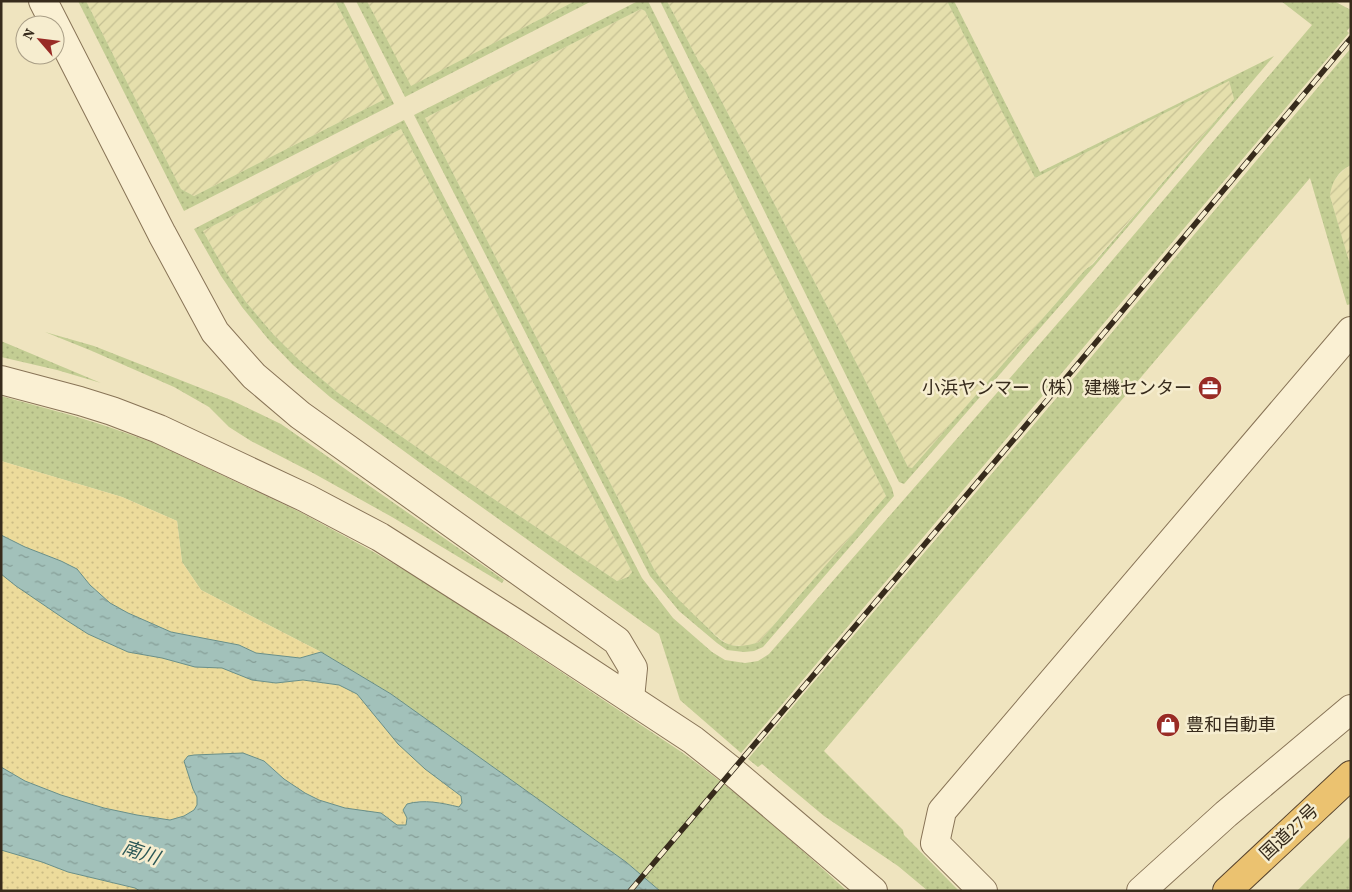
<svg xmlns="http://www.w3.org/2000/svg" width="1352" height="892" viewBox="0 0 1352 892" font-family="'Source Serif 4','Noto Sans JP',serif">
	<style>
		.farmland { fill: url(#farmland-furrows) }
		.grass { fill: url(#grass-dots); fill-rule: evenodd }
		.sand { fill: url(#sand-dots) }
		.water { fill: url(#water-ripples); stroke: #698f88 }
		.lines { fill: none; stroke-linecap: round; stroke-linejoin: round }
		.minor-casing { stroke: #887457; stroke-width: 30 }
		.tertiary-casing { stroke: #887457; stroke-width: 30 }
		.trunk-casing { stroke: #56422c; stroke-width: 30 }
		.minor { stroke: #faf0d3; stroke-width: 28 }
		.tertiary { stroke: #faf0d3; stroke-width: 28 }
		.trunk { stroke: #ebc270; stroke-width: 28 }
		.rail-casing { stroke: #372b1c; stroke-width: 5.5 }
		.rail { stroke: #f6edcf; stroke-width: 4; stroke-dasharray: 11; stroke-linecap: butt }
		.labels { text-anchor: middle; stroke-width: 5; stroke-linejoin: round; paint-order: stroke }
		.poi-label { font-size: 18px; fill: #372b1c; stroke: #f6edcf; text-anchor: end }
		.street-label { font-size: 18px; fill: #372b1c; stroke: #f6edcf }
		.water-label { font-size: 19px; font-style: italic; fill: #2b5857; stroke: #f6edcf }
	</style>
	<defs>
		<pattern id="farmland-furrows" width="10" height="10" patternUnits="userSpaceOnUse" patternTransform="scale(1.25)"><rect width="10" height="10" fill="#e5dfac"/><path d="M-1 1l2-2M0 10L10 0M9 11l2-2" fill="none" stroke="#c5c093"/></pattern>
		<pattern id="grass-dots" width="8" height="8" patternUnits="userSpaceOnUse" patternTransform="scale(1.25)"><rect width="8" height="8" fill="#c3cd93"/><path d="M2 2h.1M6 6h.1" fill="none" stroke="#a8b07e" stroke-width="1.8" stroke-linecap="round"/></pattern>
		<pattern id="sand-dots" width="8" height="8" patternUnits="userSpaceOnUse" patternTransform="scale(1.25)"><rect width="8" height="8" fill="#ecdb9b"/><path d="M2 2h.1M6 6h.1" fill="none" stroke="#cbbc85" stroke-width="1.8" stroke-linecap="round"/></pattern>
		<pattern id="water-ripples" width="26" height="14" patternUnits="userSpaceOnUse" patternTransform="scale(1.25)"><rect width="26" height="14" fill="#a2c1ba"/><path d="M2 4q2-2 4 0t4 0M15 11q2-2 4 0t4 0" fill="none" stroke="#859d96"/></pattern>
	</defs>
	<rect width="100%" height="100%" fill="#efe4bf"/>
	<!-- farmland -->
	<path class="farmland" d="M 86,1 L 335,1 L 385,99 L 194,196 L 181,189 Z
		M 367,1 L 575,1 L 410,87 Z
		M 667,1 L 947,1 L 1035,178 L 1229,81 L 1234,99 L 1092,264 L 1085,270 L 912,468 L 908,467 L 860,370 L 706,71 L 699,62 Z
		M 641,9 L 645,11 L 886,496 L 759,642 L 747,646 L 729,645 L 719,638 L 684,606 L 659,577 L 654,569 L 425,118 Z
		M 401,129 L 632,572 L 628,577 L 617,581 L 434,459 L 337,392 L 298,359 L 273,334 L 246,302 L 226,272 L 203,231 Z
		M 1351,165 L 1351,268 L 1330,196 L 1331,185 L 1338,176 L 1346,168 Z"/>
	<!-- grass -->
	<path class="grass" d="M 78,1 L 86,1 L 181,189 L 194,196 L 385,99 L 335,1 L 343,1 L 394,104 L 184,211 Z
		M 356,1 L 367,1 L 411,86 L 575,1 L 592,1 L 405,97 Z
		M 638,1 L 648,1 L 892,488 L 894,496 L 763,647 L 754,651 L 744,652 L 727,650 L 717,643 L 679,611 L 650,576 L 414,115 ZM 641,9 L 645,11 L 886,496 L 759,642 C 750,645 738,648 728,644 C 720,641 713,633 707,627 C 688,609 668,591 654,569 L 425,118 Z
		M 660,1 L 667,1 L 699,62 L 706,71 L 860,370 L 908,467 L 912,468 L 1085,270 L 1093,264 L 1234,99 L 1229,81 L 1035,178 L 947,1 L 954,1 L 1040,172 L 1274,56 L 1091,270 L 904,484 L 899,482 Z
		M 1281,1 L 1334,1 L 1351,10 L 1351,26 L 1347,31 L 1349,33 L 741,753 L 680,700 L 659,634 L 423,465 L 330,397 L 293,365 L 268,339 L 242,307 L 221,276 L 194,229 L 404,120 L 642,578 L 673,618 L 712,652 L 725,660 L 745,663 L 758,661 L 769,654 L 1098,277 L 1312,25 ZM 401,129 L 632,572 L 628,577 L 617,581 L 434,459 L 337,392 L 298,359 L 273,334 L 246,302 L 226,272 L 203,231 Z
		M 1351,48 L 1351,165 C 1338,171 1331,183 1330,196 L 1351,268 L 1351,304 L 1347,305 L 1310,178 L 824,751 L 903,830 L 904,835 L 959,891 L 928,891 L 898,866 L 824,816 L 762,764 L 758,767 L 748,759 L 1077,374 Z
		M 45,332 L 94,346 L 231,400 L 281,424 L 504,580 L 502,583 L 392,517 L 313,473 L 251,441 L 229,427 L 209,407 L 174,387 L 92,351 Z
		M 1,341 L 101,383 L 57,370 L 1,357 Z
		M 1,396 L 74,416 L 106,426 L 154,443 L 300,512 L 372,551 L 438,590 L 683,753 C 741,795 794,843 847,891 L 660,891 L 626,862 L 391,694 L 321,652 L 201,590 L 182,562 L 177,521 L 122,497 L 1,461 Z
		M 1351,836 L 1351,891 L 1297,891 Z"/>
	<!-- sand -->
	<path class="sand" d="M 1,461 L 122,497 L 177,521 L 182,562 L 201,590 L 321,652 L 300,658 L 256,653 L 239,645 L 171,632 L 128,613 L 110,603 L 90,585 L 77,569 L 61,561 L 25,547 L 1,535 Z
		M 1,574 L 16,586 L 63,618 L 88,634 L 128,652 L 162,658 L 195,667 L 222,668 L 253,680 L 276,683 L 303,680 L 339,685 L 357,694 L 369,708 L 385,728 L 451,789 L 461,796 L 462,803 L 459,807 L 434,802 L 416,801 L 407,818 L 406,825 L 397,825 L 381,813 L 345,808 L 319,800 L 305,793 L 284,779 L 264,761 L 194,755 L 193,789 L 197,797 L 197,805 L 194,810 L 184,816 L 170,820 L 137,815 L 104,808 L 61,795 L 25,781 L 1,767 Z
		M 1,850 L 42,862 L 68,872 L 135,888 L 140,891 L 1,891 Z"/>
	<!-- water -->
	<path class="water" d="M 1,535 L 25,547 L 61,561 L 77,569 L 90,585 L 110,603 L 128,613 L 171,632 L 239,645 L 256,653 L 300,658 L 321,652 L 391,694 L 626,862 L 660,891 L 140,891 L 135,888 L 68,872 L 42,862 L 1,850 L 1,767 L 25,781 L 61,795 L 104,808 L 137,815 L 170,820 L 184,816 L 194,810 L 197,805 L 197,797 L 193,789 L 184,761 L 188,756 L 194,755 L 243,753 L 264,761 L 284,779 L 305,793 L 319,800 L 345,808 L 381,813 L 397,825 L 406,825 L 407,818 L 403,810 L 407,804 C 424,799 442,803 459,807 L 462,803 L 461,796 L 425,769 L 398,744 L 357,694 L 339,685 L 303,680 L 276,683 L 252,680 L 222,668 L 195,667 L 162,658 L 128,652 L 88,634 L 63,618 L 16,586 L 1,574 Z"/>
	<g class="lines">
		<!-- minor casing -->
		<g class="minor-casing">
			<path id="minor" d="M 43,1 L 162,234 L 215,332 L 254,376 L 300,415 L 617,641 L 633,668 L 630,698
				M 983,891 L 935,843 L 942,811 L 1351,331
				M 1141,891 L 1226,814 L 1351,709"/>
		</g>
		<!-- tertiary casing -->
		<g class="tertiary-casing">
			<path id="tertiary" d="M 1,380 L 80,401 L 112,411 L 159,429 L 306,498 L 380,537 L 515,623 L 693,740 L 732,771 L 873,891"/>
		</g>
		<!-- trunk casing -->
		<g class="trunk-casing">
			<path id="trunk" d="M 1227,891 L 1351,775"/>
		</g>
		<!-- minor -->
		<use href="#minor" class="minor"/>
		<!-- tertiary -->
		<use href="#tertiary" class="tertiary"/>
		<!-- trunk -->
		<use href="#trunk" class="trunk"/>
		<!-- rail casing -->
		<g class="rail-casing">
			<path id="rail" d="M 630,891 L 1072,371 L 1351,38"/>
		</g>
		<!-- rail -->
		<use href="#rail" class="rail"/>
	</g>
	<!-- icons -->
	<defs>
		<g id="office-disc" transform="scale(1.25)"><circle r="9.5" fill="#992b25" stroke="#f6edcf"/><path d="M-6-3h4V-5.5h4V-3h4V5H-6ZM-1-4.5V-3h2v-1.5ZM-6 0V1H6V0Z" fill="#fff"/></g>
		<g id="shop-disc" transform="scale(1.25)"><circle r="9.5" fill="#992b25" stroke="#f6edcf"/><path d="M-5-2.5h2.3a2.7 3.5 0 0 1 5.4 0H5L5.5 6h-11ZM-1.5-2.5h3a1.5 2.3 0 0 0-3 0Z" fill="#fff"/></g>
	</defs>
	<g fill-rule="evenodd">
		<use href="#office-disc" x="1210" y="388"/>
		<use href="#shop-disc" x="1168" y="725"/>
	</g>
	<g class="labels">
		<!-- poi labels -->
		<g class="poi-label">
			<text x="1192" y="394">小浜ヤンマー（株）建機センター</text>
			<text x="1186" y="731" text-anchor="start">豊和自動車</text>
		</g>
		<!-- street labels -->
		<g class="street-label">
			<text transform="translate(1289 832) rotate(-43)" y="6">国道27号</text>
		</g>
		<!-- water labels -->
		<g class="water-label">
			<text transform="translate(141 852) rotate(19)" y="7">南川</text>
		</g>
	</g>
	<!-- border -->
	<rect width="1352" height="892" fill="none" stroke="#372b1c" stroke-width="5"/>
	<!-- north arrow -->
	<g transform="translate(40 40) rotate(298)"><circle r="24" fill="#f6edcf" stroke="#aa9f87"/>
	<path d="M0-4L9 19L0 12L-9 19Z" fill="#992b25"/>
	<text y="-8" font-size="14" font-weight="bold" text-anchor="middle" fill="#372b1c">N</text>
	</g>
</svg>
